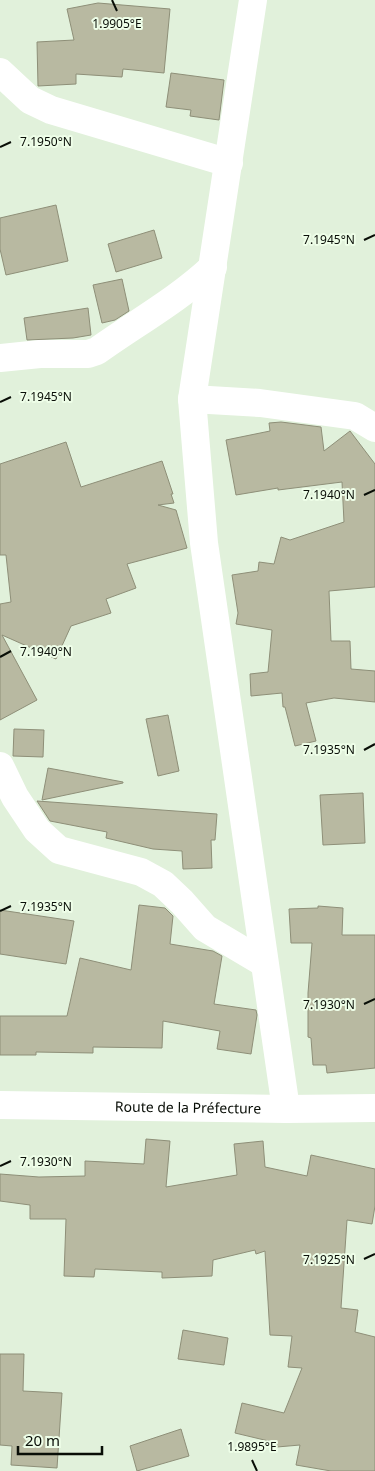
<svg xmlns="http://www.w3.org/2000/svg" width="375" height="1471" viewBox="0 0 375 1471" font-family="'Noto Sans',sans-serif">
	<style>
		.building { fill: #b8b9a1; stroke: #8e8f78 }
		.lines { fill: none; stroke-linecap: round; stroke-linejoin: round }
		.minor { stroke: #fff; stroke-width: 28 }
		.ticks { fill: none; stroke: #090e07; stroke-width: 2 }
		.labels { text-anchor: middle; stroke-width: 4; stroke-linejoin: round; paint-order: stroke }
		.street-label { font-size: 14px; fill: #090e07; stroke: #eefee8 }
		.ticks-label { font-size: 12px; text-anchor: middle; fill: #090e07; stroke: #eefee8; stroke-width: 4; stroke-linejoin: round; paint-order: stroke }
	</style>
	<rect width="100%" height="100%" fill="#e1f1db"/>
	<!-- building -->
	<path class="building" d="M 98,3 L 170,9 L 164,73 L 123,69 L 122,77 L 76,74 L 76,84 L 38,86 L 37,42 L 74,40 L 67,9 Z
		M 171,73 L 224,80 L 219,120 L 190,116 L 191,110 L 166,107 Z
		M 56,205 L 68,261 L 6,275 L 0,249 L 0,218 Z
		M 154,230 L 162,258 L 116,272 L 108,244 Z
		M 122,279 L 129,311 L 115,320 L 102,323 L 93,285 Z
		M 88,308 L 91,335 L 73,338 L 27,340 L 24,318 Z
		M 281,422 L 321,427 L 324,451 L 350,431 L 375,464 L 375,587 L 329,591 L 331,641 L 350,641 L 351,669 L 375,671 L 375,702 L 334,698 L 306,703 L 316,741 L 295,746 L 285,707 L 283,707 L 282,693 L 251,696 L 250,674 L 268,672 L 272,630 L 236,624 L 238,613 L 232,575 L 258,571 L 259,562 L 274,564 L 281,537 L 290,540 L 344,522 L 342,482 L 278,490 L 278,488 L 236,495 L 226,440 L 270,431 L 269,423 Z
		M 66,442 L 81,487 L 162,461 L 173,494 L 171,494 L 174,503 L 158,505 L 176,510 L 187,548 L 127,564 L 136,588 L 106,599 L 111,613 L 71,626 L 56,659 L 2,635 L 37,700 L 0,720 L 0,604 L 11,602 L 6,555 L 0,555 L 0,464 Z
		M 168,715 L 179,771 L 158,776 L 146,719 Z
		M 14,729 L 44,730 L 43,757 L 13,756 Z
		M 48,768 L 123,782 L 123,783 L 42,800 Z
		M 363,793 L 365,843 L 323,845 L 320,795 Z
		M 37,801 L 217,814 L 215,840 L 211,840 L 212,868 L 183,869 L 182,851 L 153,849 L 106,838 L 107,832 L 50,821 Z
		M 139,905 L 165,908 L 173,916 L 170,944 L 213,951 L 222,956 L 214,1004 L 256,1010 L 257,1015 L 251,1054 L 217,1049 L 220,1031 L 163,1021 L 162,1048 L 93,1047 L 93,1053 L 36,1052 L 36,1055 L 0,1055 L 0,1016 L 67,1016 L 80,958 L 131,970 Z
		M 318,906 L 343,908 L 342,935 L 375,935 L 375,1068 L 327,1073 L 326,1065 L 313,1065 L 311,1038 L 308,1037 L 308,993 L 312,943 L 291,943 L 289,909 L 318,908 Z
		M 0,910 L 74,921 L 66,964 L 0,954 Z
		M 146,1139 L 170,1141 L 166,1187 L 237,1175 L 234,1144 L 263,1141 L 265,1167 L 307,1176 L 311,1155 L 375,1169 L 375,1206 L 372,1224 L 347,1220 L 341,1308 L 358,1310 L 355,1332 L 375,1337 L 375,1471 L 331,1471 L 296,1465 L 300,1445 L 277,1447 L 277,1443 L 235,1433 L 242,1403 L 284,1413 L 302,1368 L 288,1367 L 292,1336 L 270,1335 L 265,1251 L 256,1254 L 255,1250 L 213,1260 L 212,1276 L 162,1278 L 162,1272 L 95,1269 L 94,1277 L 64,1276 L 66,1219 L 30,1219 L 30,1205 L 0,1201 L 0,1174 L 39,1177 L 85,1176 L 85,1161 L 144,1164 Z
		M 183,1330 L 228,1338 L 224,1365 L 178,1359 Z
		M 0,1354 L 24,1354 L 23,1391 L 62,1393 L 57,1468 L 11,1465 L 12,1446 L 0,1445 Z
		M 181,1429 L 189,1456 L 137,1471 L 130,1446 Z"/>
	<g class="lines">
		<!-- minor -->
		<g class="minor">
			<path d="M 253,0 L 192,399 L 204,543 L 286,1109"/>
			<path d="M 0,72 L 30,100 L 51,110 L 229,163"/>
			<path d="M 0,358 L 40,354 L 88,354 L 97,351 C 136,323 178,300 213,267"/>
			<path d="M 192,399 L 260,403 L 355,416 L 375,428"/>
			<path d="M 0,766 L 15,797 L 37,830 L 59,850 L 141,872 L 163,884 L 182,902 L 205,928 L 264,963"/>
			<path id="s1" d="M 0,1105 L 286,1109 L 375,1108"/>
		</g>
	</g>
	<!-- ticks -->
	<path class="ticks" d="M 112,0 L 117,11M 0,147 L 11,142M 364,240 L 375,235M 0,402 L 11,397M 364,495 L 375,490M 0,657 L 11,651M 364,750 L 375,744M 0,911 L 11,906M 364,1004 L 375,999M 0,1166 L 11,1161M 364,1259 L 375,1254M 252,1460 L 257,1471"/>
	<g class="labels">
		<!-- street labels -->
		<g class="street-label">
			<text dy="5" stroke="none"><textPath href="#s1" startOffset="188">Route de la Préfecture</textPath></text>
		</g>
	</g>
	<g class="ticks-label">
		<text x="117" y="28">1.9905°E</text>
		<text x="46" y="146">7.1950°N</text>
		<text x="329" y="244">7.1945°N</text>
		<text x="46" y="401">7.1945°N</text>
		<text x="329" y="499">7.1940°N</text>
		<text x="46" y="656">7.1940°N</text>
		<text x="329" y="754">7.1935°N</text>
		<text x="46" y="911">7.1935°N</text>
		<text x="329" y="1009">7.1930°N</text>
		<text x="46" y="1166">7.1930°N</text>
		<text x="329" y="1264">7.1925°N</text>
		<text x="252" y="1451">1.9895°E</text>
	</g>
	<!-- scale -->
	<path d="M18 1446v8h84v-8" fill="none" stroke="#090e07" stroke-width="2.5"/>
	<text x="25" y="1446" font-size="15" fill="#090e07" stroke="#eefee8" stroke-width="4" paint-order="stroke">20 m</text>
</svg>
